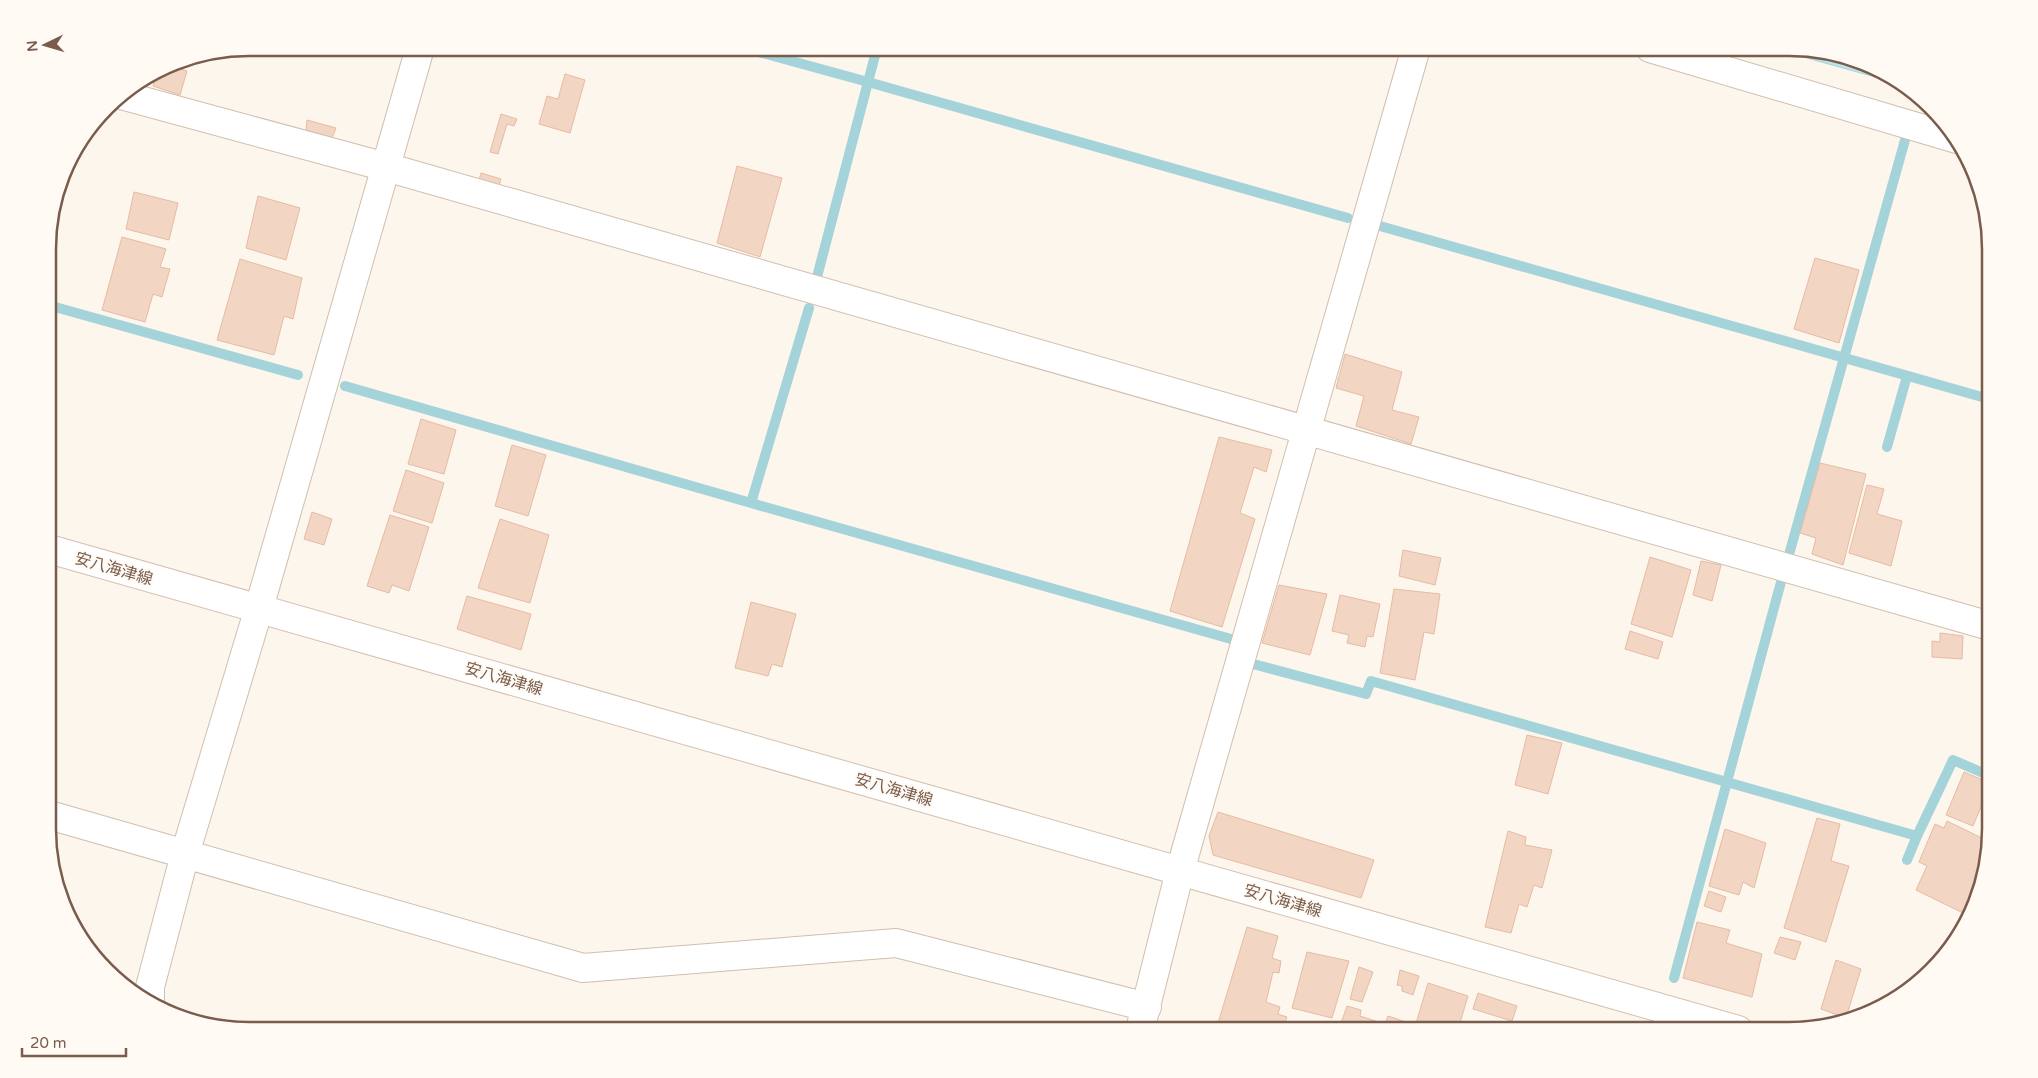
<svg xmlns="http://www.w3.org/2000/svg" width="2038" height="1078" viewBox="0 0 2038 1078" font-family="'Varela Round','Noto Sans JP',sans-serif">
	<style>
		.water { fill: #bfe3e8; stroke: #a5d3da }
		.lines { fill: none; stroke-linecap: round; stroke-linejoin: round }
		.stream { stroke: #a5d3da; stroke-width: 10 }
		.building { fill: #f3d5c3; stroke: #e6bba3 }
		.minor-casing { stroke: #d1beb0; stroke-width: 30 }
		.tertiary-casing { stroke: #d1beb0; stroke-width: 30 }
		.secondary-casing { stroke: #d6c0b0; stroke-width: 30 }
		.minor { stroke: #fff; stroke-width: 28 }
		.tertiary { stroke: #fff; stroke-width: 28 }
		.secondary { stroke: #fff; stroke-width: 28 }
		.labels { text-anchor: middle; stroke-width: 4; stroke-linejoin: round; paint-order: stroke }
		.street-label { font-size: 16px; fill: #7a5c4d; stroke: #fffaf3 }
		.rim { fill: none; stroke: #7a5c4d; stroke-width: 2.5 }
	</style>
	<rect width="100%" height="100%" fill="#fdf6ec"/>
	<!-- water -->
	<path class="water" d="M 1771,48 L 1789,48 L 1878,68 L 1904,85 Z"/>
	<g class="lines">
		<!-- stream -->
		<path class="stream" d="M 744,48 L 868,82 L 877,48
			M 1380,226 L 1989,399
			M 817,277 L 868,82 L 1348,218
			M 48,305 L 298,375
			M 345,386 L 751,503 L 809,308
			M 1887,447 L 1907,376
			M 751,503 L 1231,639
			M 1790,551 L 1905,140
			M 1253,664 L 1366,694 L 1371,681 L 1917,836 L 1953,760 L 1990,776
			M 1907,860 L 1917,836
			M 1674,978 L 1781,582"/>
	</g>
	<!-- building -->
	<path class="building" d="M 168,65 L 187,71 L 180,95 L 153,86 L 157,73 Z
		M 565,74 L 585,80 L 570,133 L 539,124 L 547,96 L 558,99 Z
		M 501,114 L 517,119 L 514,126 L 507,124 L 498,154 L 490,152 Z
		M 307,120 L 336,128 L 332,138 L 306,131 Z
		M 737,166 L 782,178 L 760,257 L 717,243 Z
		M 481,173 L 501,179 L 499,186 L 479,180 Z
		M 134,192 L 178,203 L 169,240 L 126,229 Z
		M 258,196 L 300,208 L 286,260 L 246,248 Z
		M 122,237 L 166,249 L 160,267 L 170,269 L 162,297 L 153,294 L 145,322 L 102,310 Z
		M 1815,258 L 1859,270 L 1839,343 L 1794,329 Z
		M 240,259 L 302,278 L 293,319 L 284,316 L 274,355 L 217,340 Z
		M 1345,354 L 1402,372 L 1392,410 L 1419,417 L 1411,444 L 1356,426 L 1364,396 L 1336,388 Z
		M 421,419 L 456,430 L 444,474 L 408,464 Z
		M 1219,437 L 1272,450 L 1266,472 L 1254,467 L 1240,513 L 1255,519 L 1222,627 L 1170,611 Z
		M 512,445 L 546,455 L 528,516 L 495,506 Z
		M 1820,463 L 1866,474 L 1843,565 L 1812,554 L 1816,538 L 1800,533 Z
		M 406,470 L 444,483 L 432,523 L 393,511 Z
		M 1867,485 L 1884,489 L 1877,514 L 1902,521 L 1891,566 L 1849,553 Z
		M 312,512 L 332,519 L 324,545 L 304,539 Z
		M 390,515 L 429,527 L 409,591 L 392,585 L 389,593 L 367,586 Z
		M 500,519 L 549,535 L 530,603 L 478,588 Z
		M 1403,550 L 1441,558 L 1435,585 L 1399,576 Z
		M 1650,557 L 1691,570 L 1672,637 L 1631,624 Z
		M 1701,561 L 1721,565 L 1712,601 L 1693,595 Z
		M 1279,585 L 1327,594 L 1310,655 L 1262,643 Z
		M 1394,589 L 1440,594 L 1434,634 L 1424,632 L 1415,680 L 1380,673 Z
		M 1340,595 L 1380,604 L 1373,637 L 1367,636 L 1365,647 L 1347,643 L 1349,635 L 1332,631 Z
		M 467,596 L 531,614 L 521,650 L 457,629 Z
		M 751,602 L 796,614 L 782,667 L 772,664 L 768,676 L 735,668 Z
		M 1630,631 L 1663,642 L 1658,659 L 1625,649 Z
		M 1940,633 L 1963,636 L 1962,659 L 1932,657 L 1932,641 L 1940,642 Z
		M 1527,735 L 1562,743 L 1548,794 L 1515,785 Z
		M 1964,772 L 1990,783 L 1990,805 L 1983,802 L 1973,826 L 1946,815 Z
		M 1218,812 L 1374,860 L 1361,898 L 1213,855 L 1209,836 Z
		M 1817,818 L 1840,824 L 1831,861 L 1849,866 L 1826,942 L 1784,928 Z
		M 1947,821 L 1988,841 L 1979,876 L 1963,913 L 1916,890 L 1927,866 L 1919,862 L 1935,824 L 1944,828 Z
		M 1725,829 L 1766,843 L 1754,888 L 1743,882 L 1739,895 L 1709,886 Z
		M 1508,831 L 1526,837 L 1525,845 L 1552,850 L 1542,888 L 1534,885 L 1527,907 L 1519,904 L 1511,933 L 1485,927 Z
		M 1709,891 L 1726,897 L 1721,912 L 1704,906 Z
		M 1697,922 L 1730,930 L 1726,943 L 1762,954 L 1752,997 L 1683,978 Z
		M 1247,927 L 1278,936 L 1272,958 L 1281,961 L 1279,973 L 1273,972 L 1266,1002 L 1280,1007 L 1278,1014 L 1287,1017 L 1282,1030 L 1216,1030 Z
		M 1780,937 L 1801,942 L 1795,960 L 1774,953 Z
		M 1307,952 L 1349,961 L 1332,1018 L 1292,1008 Z
		M 1836,960 L 1861,969 L 1846,1018 L 1821,1009 Z
		M 1359,967 L 1373,972 L 1362,1002 L 1350,999 Z
		M 1400,970 L 1419,976 L 1413,995 L 1402,991 L 1402,986 L 1397,985 Z
		M 1428,983 L 1468,996 L 1460,1023 L 1472,1027 L 1471,1030 L 1414,1030 Z
		M 1478,993 L 1517,1006 L 1512,1021 L 1473,1009 Z
		M 1347,1006 L 1361,1010 L 1360,1016 L 1385,1024 L 1388,1016 L 1403,1021 L 1400,1030 L 1339,1029 Z"/>
	<g class="lines">
		<!-- minor casing -->
		<g class="minor-casing">
			<path id="minor" d="M 1650,48 L 1957,139
				M 121,95 L 386,167 L 1990,626
				M 49,815 L 583,968 L 896,943 L 1147,1007
				M 150,1001 L 150,987 L 185,854 L 259,608
				M 1140,1030 L 1180,871 L 1416,48"/>
		</g>
		<!-- tertiary casing -->
		<g class="tertiary-casing">
			<path id="tertiary" d="M 259,608 L 420,48"/>
		</g>
		<!-- secondary casing -->
		<g class="secondary-casing">
			<path id="secondary" d="M 49,549 L 1738,1030"/>
		</g>
		<!-- minor -->
		<use href="#minor" class="minor"/>
		<!-- tertiary -->
		<use href="#tertiary" class="tertiary"/>
		<!-- secondary -->
		<use href="#secondary" class="secondary"/>
	</g>
	<g class="labels">
		<!-- street labels -->
		<g class="street-label">
			<text transform="translate(114 568) rotate(16)" y="6">安八海津線</text>
			<text transform="translate(504 678) rotate(16)" y="6">安八海津線</text>
			<text transform="translate(894 789) rotate(16)" y="6">安八海津線</text>
			<text transform="translate(1283 900) rotate(16)" y="6">安八海津線</text>
		</g>
	</g>
	<!-- crop -->
	<path d="M0 0H2038V1078H0ZM249 56H1789A193 193 0 0 1 1982 249V829A193 193 0 0 1 1789 1022H249A193 193 0 0 1 56 829V249A193 193 0 0 1 249 56Z" fill="#fffaf3" fill-rule="evenodd"/>
	<path class="rim" d="M249 56H1789A193 193 0 0 1 1982 249V829A193 193 0 0 1 1789 1022H249A193 193 0 0 1 56 829V249A193 193 0 0 1 249 56Z"/>
	<!-- north arrow -->
	<g transform="translate(45 45) rotate(265)" stroke="#fffaf3" stroke-width="4" paint-order="stroke">
	<path d="M0-4L9 19L0 12L-9 19Z" fill="#7a5c4d"/>
	<text y="-8" font-size="14" font-weight="bold" text-anchor="middle" fill="#7a5c4d">N</text>
	</g>
	<!-- scale -->
	<path d="M22 1048v8h104v-8" fill="none" stroke="#7a5c4d" stroke-width="2.5"/>
	<text x="30" y="1048" font-size="15" fill="#7a5c4d" stroke="#fffaf3" stroke-width="4" paint-order="stroke">20 m</text>
</svg>
